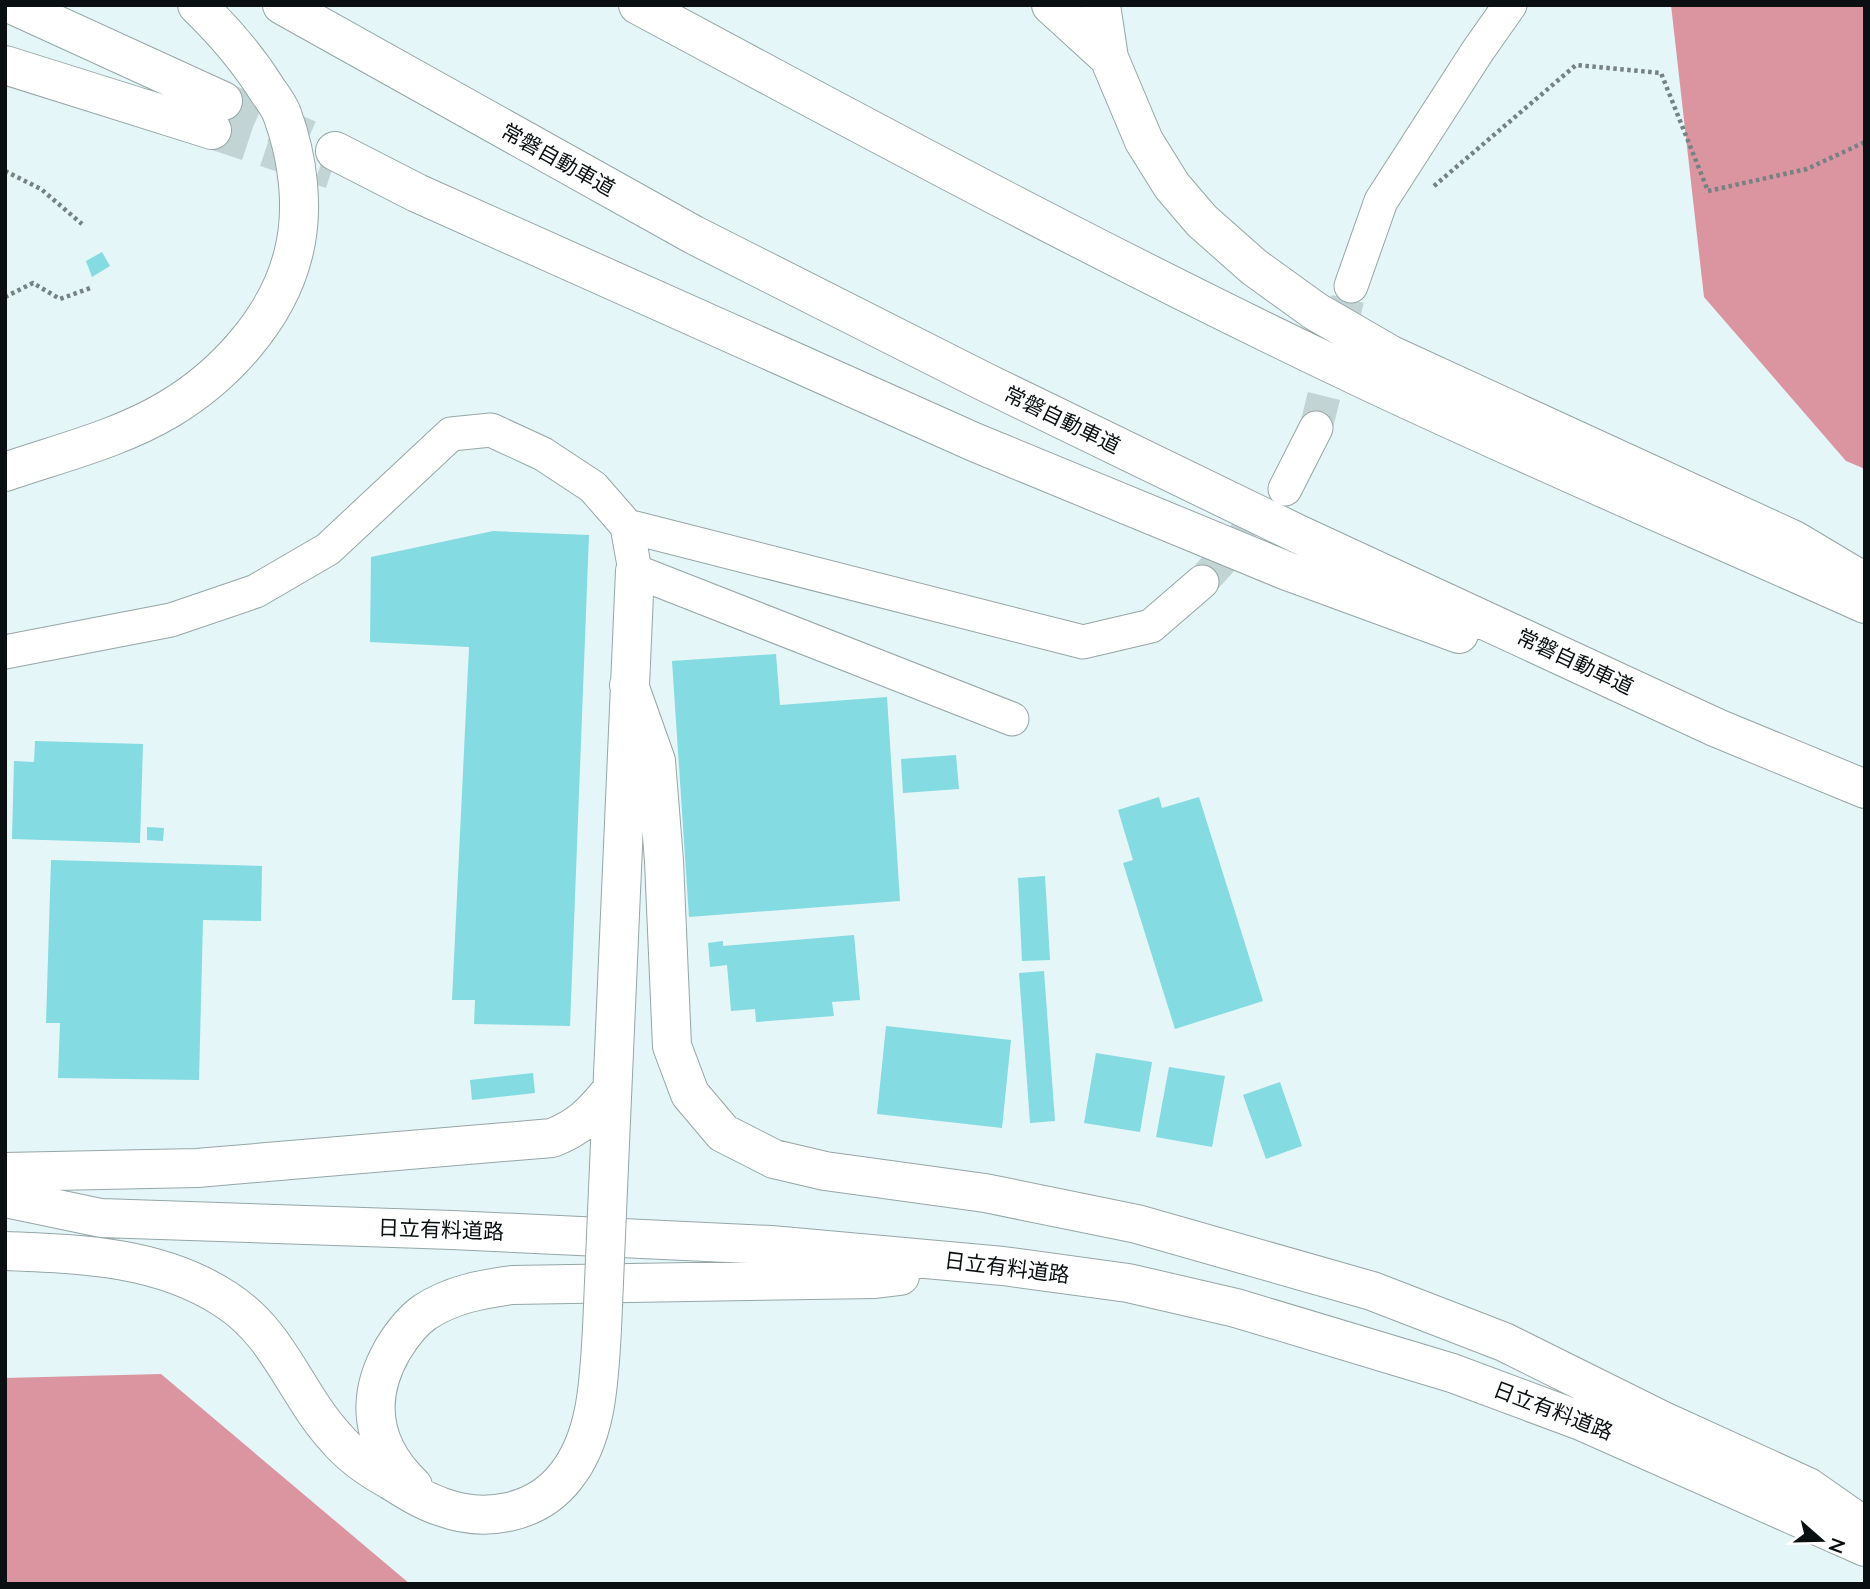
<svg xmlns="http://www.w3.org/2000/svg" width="1870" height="1589" viewBox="0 0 1870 1589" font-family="Lato,'Noto Sans JP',sans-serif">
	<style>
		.forest { fill: #da95a1 }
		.building { fill: #84dbe2 }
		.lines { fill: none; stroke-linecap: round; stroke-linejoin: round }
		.minor-tunnel { stroke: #c3d4d4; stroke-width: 33; stroke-dasharray: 33 17; stroke-linecap: butt }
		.highway-tunnel { stroke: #c3d4d4; stroke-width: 38; stroke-dasharray: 38 19; stroke-linecap: butt }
		.minor-casing { stroke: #95a6a7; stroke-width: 35 }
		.highway-casing { stroke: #95a6a7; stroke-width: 40 }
		.path { stroke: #758182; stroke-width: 4.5; stroke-dasharray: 3.5 3.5; stroke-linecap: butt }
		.minor { stroke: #fff; stroke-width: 33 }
		.highway { stroke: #fff; stroke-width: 38 }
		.highway-bridge-casing { stroke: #95a6a7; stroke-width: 40; stroke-linecap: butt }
		.highway-bridge { stroke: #fff; stroke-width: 38 }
		.labels { text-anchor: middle; stroke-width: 5; stroke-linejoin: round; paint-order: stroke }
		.street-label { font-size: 21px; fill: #0a1011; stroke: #fff }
	</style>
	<rect width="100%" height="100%" fill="#e4f6f7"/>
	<!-- forest -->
	<path class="forest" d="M 1671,5 L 1865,5 L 1865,469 L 1846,461 L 1704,297 Z
		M 161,1374 L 410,1584 L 5,1584 L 5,1378 Z"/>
	<!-- building -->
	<path class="building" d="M 102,252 L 110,266 L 92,277 L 86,261 Z
		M 493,531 L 589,535 L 570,1026 L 474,1024 L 475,1000 L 452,1000 L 469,647 L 370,642 L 371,557 Z
		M 776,654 L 780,705 L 887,697 L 900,901 L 689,917 L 672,661 Z
		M 35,741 L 143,744 L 140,843 L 12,839 L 14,761 L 34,762 Z
		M 956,755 L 959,789 L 903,793 L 901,759 Z
		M 1159,797 L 1162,808 L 1199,797 L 1263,1001 L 1175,1029 L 1123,863 L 1133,860 L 1118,810 Z
		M 147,827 L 164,828 L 163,841 L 147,840 Z
		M 51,860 L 262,866 L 261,921 L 203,920 L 199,1080 L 58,1078 L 60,1023 L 46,1023 Z
		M 1045,876 L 1050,960 L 1022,961 L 1018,878 Z
		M 854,935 L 860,1000 L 832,1002 L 834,1016 L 756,1022 L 755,1009 L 731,1011 L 727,965 L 710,967 L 708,943 L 723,941 L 723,946 Z
		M 1044,971 L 1055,1121 L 1030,1123 L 1019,973 Z
		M 886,1026 L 1011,1040 L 1002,1128 L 877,1114 Z
		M 1096,1053 L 1152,1062 L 1140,1132 L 1084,1123 Z
		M 1169,1067 L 1225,1076 L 1212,1147 L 1156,1137 Z
		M 533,1073 L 535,1093 L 472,1100 L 470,1080 Z
		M 1280,1082 L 1302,1146 L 1266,1159 L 1243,1095 Z"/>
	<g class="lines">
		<!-- minor-tunnel -->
		<path class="minor-tunnel" d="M 1316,428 L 1351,286
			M 1202,582 L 1249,530"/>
		<!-- highway-tunnel -->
		<path class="highway-tunnel" d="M 223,101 L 308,139
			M 212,130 L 332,170"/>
		<!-- minor casing -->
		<g class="minor-casing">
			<path id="minor" d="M 1351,286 L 1381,201 L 1477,52 L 1510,5
				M 1285,489 L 1316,428
				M 627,526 L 1083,642 L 1151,626 L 1202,582
				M 5,652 L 171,620 L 256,591 L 328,549 L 451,434 L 491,430 L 543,454 L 593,487 L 627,526 L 635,571 L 1012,719"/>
		</g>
		<!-- highway casing -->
		<g class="highway-casing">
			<path id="highway" d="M 13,5 L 223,101
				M 282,5 L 694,235 L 985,382 L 1298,534 L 1717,728 L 1865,789
				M 638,5 C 881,136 1126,267 1376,385 C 1538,461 1702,531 1865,604
				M 1051,5 L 1109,58
				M 1101,5 L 1109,58 L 1144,141 L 1172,186 L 1202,221 L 1254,267 L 1315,311 L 1391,355 L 1794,540 L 1856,577
				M 5,65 L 212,130
				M 335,151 L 417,193 L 974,442 L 1287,571 L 1459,634
				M 5,472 C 60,453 119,439 169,409 C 224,376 277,319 293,255 C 305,210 298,157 282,114 C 279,106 273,98 268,91 C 248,59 224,31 197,5
				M 629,685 L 656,761 L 664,861 L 672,1046 L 690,1094 L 723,1133 L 774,1159 L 825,1171 L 985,1193 L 1137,1224 L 1372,1291 L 1504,1342 L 1661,1420 L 1808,1487 L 1865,1527
				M 5,1172 L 197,1168 L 552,1138 C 580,1127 592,1114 611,1091
				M 608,1189 L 635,571
				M 5,1198 L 101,1218 L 452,1230 L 771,1245 L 1003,1266 L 1128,1283 L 1236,1308 L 1452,1373 L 1581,1421 L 1865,1547
				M 5,1251 C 81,1254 159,1256 225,1299 C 280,1334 294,1392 336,1438 C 351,1456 370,1469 390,1480 C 406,1490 423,1501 442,1507 C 485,1523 537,1514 566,1476 C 598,1436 599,1378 602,1329
				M 413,1486 C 371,1446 364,1399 393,1349 C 401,1336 412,1321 425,1312 C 451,1295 481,1289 512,1285 L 875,1279 L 900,1276"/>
		</g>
		<!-- path -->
		<path class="path" d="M 5,171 L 41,189 L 82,224
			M 1434,186 L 1576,65 L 1661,73 L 1708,191 L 1807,169 L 1865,142
			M 5,297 L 33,283 L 60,299 L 93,287"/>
		<!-- minor -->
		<use href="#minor" class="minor"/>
		<!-- highway -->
		<use href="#highway" class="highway"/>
		<!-- highway-bridge casing -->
		<g class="highway-bridge-casing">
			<path id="highway-bridge" d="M 602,1329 L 608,1189"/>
		</g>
		<!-- highway-bridge -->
		<use href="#highway-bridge" class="highway-bridge"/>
	</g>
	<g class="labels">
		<!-- street labels -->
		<g class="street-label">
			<text transform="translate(558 160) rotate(29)" y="7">常磐自動車道</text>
			<text transform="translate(1062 420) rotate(26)" y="7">常磐自動車道</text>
			<text transform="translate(1575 662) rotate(25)" y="7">常磐自動車道</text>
			<text transform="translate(441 1230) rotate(2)" y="7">日立有料道路</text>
			<text transform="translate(1007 1268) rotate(7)" y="7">日立有料道路</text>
			<text transform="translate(1553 1411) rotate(21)" y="7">日立有料道路</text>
		</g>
	</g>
	<!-- border -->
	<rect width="1870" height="1589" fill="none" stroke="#0a1011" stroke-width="14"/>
	<!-- north arrow -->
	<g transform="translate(1821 1540) rotate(110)" stroke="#ffffff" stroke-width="5" paint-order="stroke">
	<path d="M0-5L12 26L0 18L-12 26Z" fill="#0a1011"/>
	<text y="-10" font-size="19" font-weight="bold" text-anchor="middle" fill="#0a1011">N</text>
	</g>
</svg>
